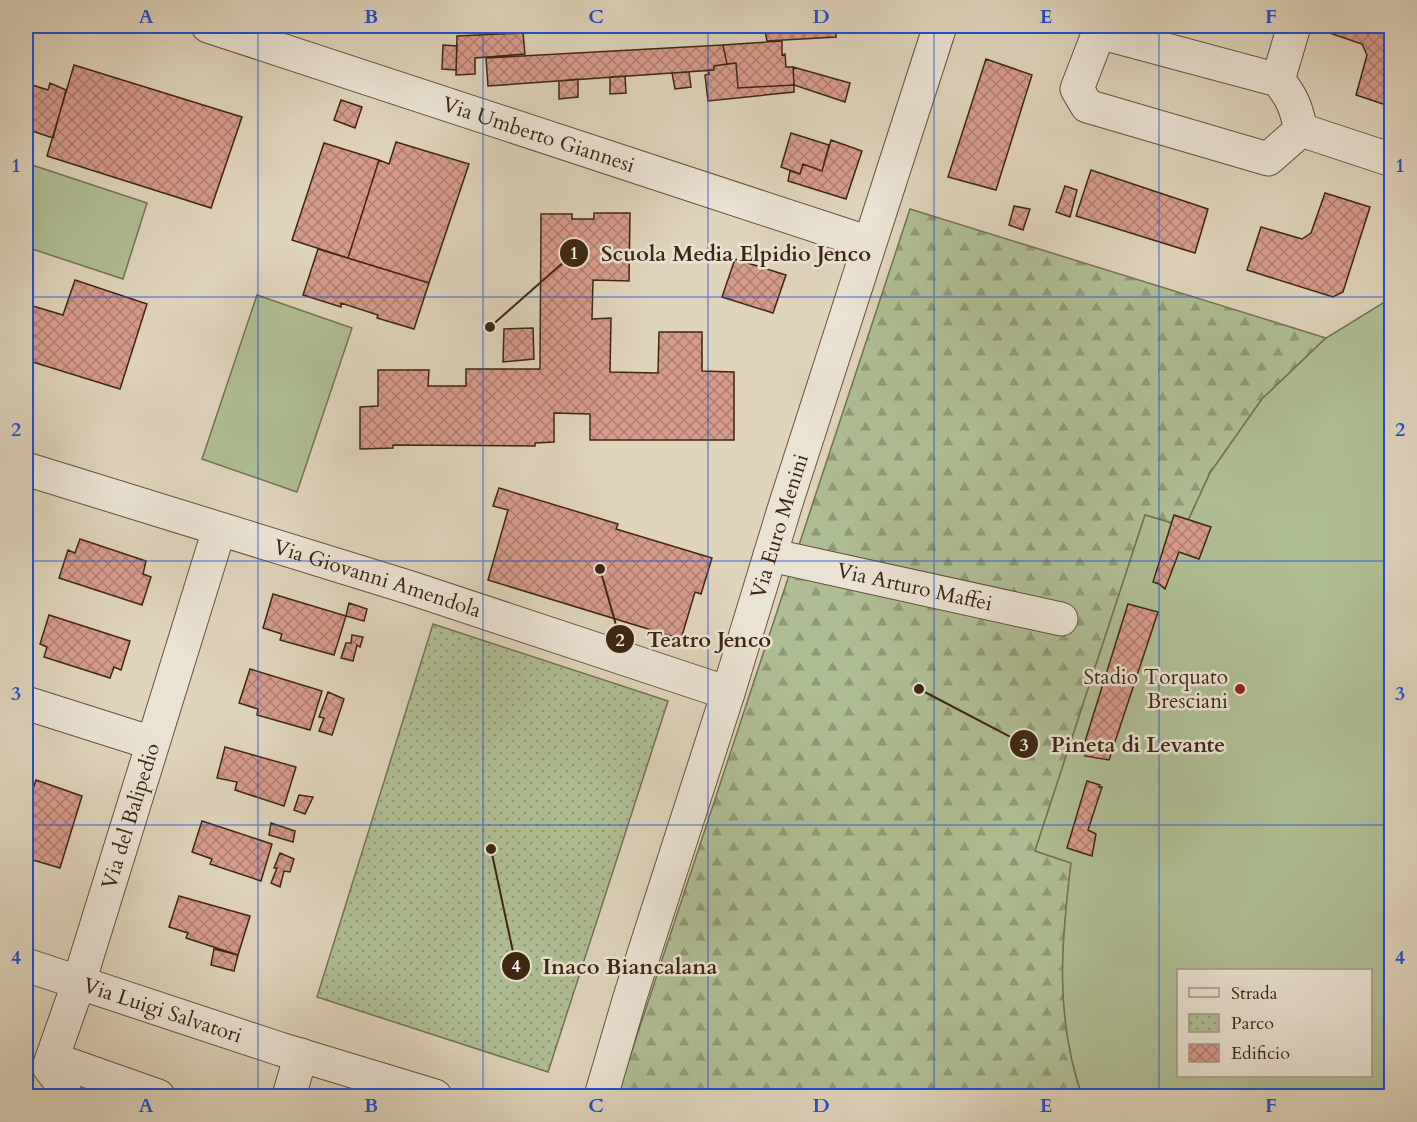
<svg xmlns="http://www.w3.org/2000/svg" width="1417" height="1122" viewBox="0 0 1417 1122" font-family="Cardo,serif">
	<style>
		.forest { fill: url(#forest-firs); stroke: #767251; stroke-width: 1.5 }
		.park { fill: url(#park-dots); stroke: #767251; stroke-width: 1.5 }
		.pitch { fill: #afbd92; stroke: #767251; stroke-width: 1.5; fill-rule: evenodd }
		.building { fill: url(#building-cross-hatch); stroke: #3e2710; stroke-width: 1.5 }
		.lines { fill: none; stroke-linecap: round; stroke-linejoin: round }
		.minor-casing { stroke: #66523a; stroke-width: 35 }
		.minor { stroke: #eae2d2; stroke-width: 33 }
		.grid { fill: none; stroke: #1d4ed8; stroke-width: 1.5; stroke-opacity: 0.55 }
		.poi-dot { fill: #8f2418; stroke: #eae2d2; stroke-width: 2 }
		.labels { text-anchor: middle; stroke-width: 5; stroke-linejoin: round; paint-order: stroke }
		.street-label { font-size: 21px; fill: #3e2710; stroke: #eae2d2 }
		.poi-label { font-size: 21px; fill: #3e2710; stroke: #eae2d2; text-anchor: end }
		.leader { fill: none; stroke: #3e2710; stroke-width: 2 }
		.callout-dot { fill: #3e2710; stroke: #eae2d2; stroke-width: 2 }
		.mark-label { font-size: 18px; text-anchor: middle; font-weight: bold; fill: #fff }
		.callout-label { font-size: 22px; text-anchor: middle; font-weight: bold; fill: #3e2710; stroke: #eae2d2; stroke-width: 5; stroke-linejoin: round; paint-order: stroke }
		.neatline { fill: none; stroke: #1d4ed8; stroke-width: 2 }
		.grid-label { font-size: 20px; text-anchor: middle; font-weight: bold; fill: #1d4ed8 }
	</style>
	<defs>
		<pattern id="forest-firs" width="22" height="20" patternUnits="userSpaceOnUse" patternTransform="scale(1.5)"><rect width="22" height="20" fill="#afbd92"/><path d="M5 1l3.5 6h-7zM16 11l3.5 6h-7z" fill="#909a76"/></pattern>
		<pattern id="park-dots" width="8" height="8" patternUnits="userSpaceOnUse" patternTransform="scale(1.5)"><rect width="8" height="8" fill="#afbd92"/><path d="M2 2h.1M6 6h.1" fill="none" stroke="#909a76" stroke-width="1.8" stroke-linecap="round"/></pattern>
		<pattern id="building-cross-hatch" width="8" height="8" patternUnits="userSpaceOnUse" patternTransform="scale(1.5)"><rect width="8" height="8" fill="#d59b8a"/><path d="M0 0l8 8M0 8l8-8" fill="none" stroke="#ae7e6f"/></pattern>
	</defs>
	<rect width="100%" height="100%" fill="#dfd3ba"/>
	<filter id="stains"><feTurbulence type="fractalNoise" baseFrequency=".00333" numOctaves="4"/><feColorMatrix values="0 0 0 0 .2 0 0 0 0 .09 0 0 0 0 .02 0 0 0 .5 -.17"/></filter>
	<radialGradient id="worn" r=".72"><stop offset=".6" stop-color="#630" stop-opacity="0"/><stop offset="1" stop-color="#630" stop-opacity=".3"/></radialGradient>
	<!-- forest -->
	<path class="forest" d="M 910,209 L 1326,338 L 1262,399 L 1210,473 L 1185,527 L 1145,515 L 1035,851 L 1071,863 C 1061,945 1055,1016 1082,1096 L 617,1096 Z"/>
	<!-- park -->
	<path class="park" d="M 433,624 L 668,701 L 548,1072 L 317,997 Z"/>
	<!-- pitch -->
	<path class="pitch" d="M 26,163 L 147,203 L 123,279 L 26,247 Z
		M 257,295 L 352,328 L 297,492 L 202,459 Z
		M 1391,298 L 1391,1096 L 1082,1096 C 1055,1016 1061,945 1071,863 L 1035,851 L 1145,515 L 1185,527 L 1210,473 L 1262,399 L 1326,338 ZM 1178,970 L 1370,970 L 1370,1076 L 1178,1076 Z"/>
	<!-- building -->
	<path class="building" d="M 764,26 L 836,26 L 836,37 L 767,41 Z
		M 1323,26 L 1392,26 L 1392,107 L 1356,95 L 1367,55 L 1362,44 L 1321,30 Z
		M 523,33 L 525,54 L 475,58 L 475,74 L 456,75 L 457,36 Z
		M 782,41 L 782,55 L 785,54 L 786,67 L 793,67 L 794,85 L 738,88 L 736,63 L 727,64 L 723,45 Z
		M 443,45 L 457,46 L 456,70 L 442,69 Z
		M 723,45 L 727,64 L 714,66 L 714,70 L 488,86 L 486,58 Z
		M 986,59 L 1032,75 L 996,190 L 948,177 Z
		M 736,63 L 738,88 L 794,85 L 794,92 L 708,101 L 705,75 L 709,74 L 708,70 L 714,70 L 714,66 Z
		M 74,65 L 242,117 L 211,208 L 47,156 Z
		M 793,67 L 850,83 L 845,102 L 794,85 Z
		M 689,72 L 691,87 L 675,89 L 672,73 Z
		M 625,76 L 626,93 L 610,94 L 610,77 Z
		M 578,79 L 578,97 L 559,99 L 559,81 Z
		M 26,83 L 48,90 L 50,83 L 66,90 L 53,138 L 26,129 Z
		M 341,100 L 362,107 L 355,128 L 334,120 Z
		M 791,133 L 829,145 L 822,171 L 803,164 L 800,174 L 781,167 Z
		M 831,140 L 862,151 L 846,199 L 788,181 L 790,171 L 800,174 L 803,164 L 822,171 Z
		M 396,142 L 469,164 L 429,283 L 348,258 L 379,160 L 389,164 Z
		M 324,143 L 379,160 L 348,258 L 292,240 Z
		M 1091,170 L 1208,209 L 1195,253 L 1076,216 Z
		M 1065,186 L 1077,190 L 1070,217 L 1056,212 Z
		M 1325,193 L 1370,207 L 1343,292 L 1333,297 L 1247,270 L 1261,227 L 1302,239 L 1311,233 Z
		M 1014,206 L 1030,209 L 1023,230 L 1009,225 Z
		M 594,213 L 630,213 L 629,281 L 593,280 L 592,319 L 611,318 L 610,372 L 658,373 L 659,332 L 702,332 L 702,371 L 734,372 L 734,440 L 590,440 L 590,414 L 554,413 L 554,442 L 535,443 L 535,446 L 393,445 L 393,448 L 360,449 L 360,407 L 378,406 L 378,370 L 429,370 L 428,386 L 466,386 L 466,369 L 540,369 L 541,214 L 572,214 L 572,219 L 594,219 Z
		M 318,249 L 429,283 L 414,329 L 377,318 L 378,315 L 341,303 L 341,307 L 303,295 Z
		M 735,259 L 786,275 L 773,313 L 722,297 Z
		M 75,280 L 147,304 L 120,389 L 26,360 L 26,304 L 63,315 Z
		M 533,328 L 534,359 L 503,362 L 504,329 Z
		M 499,488 L 618,524 L 616,529 L 712,558 L 701,594 L 695,592 L 681,639 L 488,580 L 508,510 L 493,506 Z
		M 1174,515 L 1211,527 L 1199,559 L 1179,552 L 1165,589 L 1159,584 L 1153,582 Z
		M 80,539 L 146,561 L 143,574 L 151,577 L 142,605 L 59,578 L 68,550 L 75,553 Z
		M 273,594 L 346,616 L 334,655 L 280,640 L 282,634 L 263,628 Z
		M 349,603 L 367,609 L 364,621 L 346,616 Z
		M 1128,604 L 1158,612 L 1109,760 L 1085,756 L 1086,750 L 1083,748 Z
		M 49,615 L 130,641 L 121,670 L 114,667 L 110,678 L 44,657 L 47,647 L 40,644 Z
		M 352,635 L 363,637 L 360,647 L 357,645 L 353,661 L 341,658 L 346,643 L 351,643 Z
		M 250,669 L 322,691 L 310,730 L 257,715 L 258,709 L 239,703 Z
		M 328,692 L 344,699 L 332,735 L 319,731 L 324,718 L 319,717 Z
		M 225,747 L 296,767 L 284,806 L 235,790 L 237,782 L 217,778 Z
		M 36,780 L 82,796 L 60,868 L 26,858 L 26,811 Z
		M 1087,781 L 1100,785 L 1099,787 L 1102,787 L 1088,830 L 1096,834 L 1092,856 L 1067,848 Z
		M 26,786 L 33,788 L 26,811 Z
		M 299,795 L 313,797 L 305,814 L 294,810 Z
		M 202,821 L 272,844 L 261,881 L 210,864 L 212,859 L 192,852 Z
		M 271,823 L 295,831 L 293,842 L 269,835 Z
		M 280,853 L 294,859 L 290,872 L 284,871 L 280,887 L 271,883 L 277,868 L 274,868 Z
		M 179,896 L 250,916 L 238,955 L 186,938 L 188,933 L 169,927 Z
		M 214,949 L 238,955 L 234,971 L 211,965 Z"/>
	<g class="lines">
		<!-- minor casing -->
		<g class="minor-casing">
			<g id="minor">
				<path id="s1" d="M 208,26 L 869,243"/>
				<path d="M 1099,32 L 1278,80 C 1293,98 1296,108 1301,130 L 1268,159 L 1087,106 L 1077,89 Z"/>
				<path d="M 1278,80 L 1294,26"/>
				<path d="M 1301,130 L 1392,160"/>
				<path id="s2" d="M 26,469 L 411,588 L 728,693"/>
				<path id="s3" d="M 770,555 L 1061,619"/>
				<path d="M 26,703 L 152,743"/>
				<path id="s4" d="M 26,965 L 280,1049 L 435,1096"/>
				<path d="M 53,1059 L 158,1096"/>
				<path id="s5" d="M 65,1096 L 63,1085 L 49,1067 L 79,982 L 219,530"/>
				<path d="M 289,1096 L 301,1055"/>
				<path id="s6" d="M 601,1096 L 630,997 L 728,693 L 786,503 L 940,26"/>
			</g>
		</g>
		<!-- minor -->
		<use href="#minor" class="minor"/>
	</g>
	<!-- grid -->
	<path class="grid" d="M 258,26 L 258,1096M 483,26 L 483,1096M 708,26 L 708,1096M 934,26 L 934,1096M 1159,26 L 1159,1096M 26,297 L 1392,297M 26,561 L 1392,561M 26,825 L 1392,825"/>
	<!-- markers -->
	<circle class="poi-dot" cx="1240" cy="689" r="6"/>
	<g class="labels">
		<!-- street labels -->
		<g class="street-label">
			<text dy="7" stroke="none"><textPath href="#s1" startOffset="348">Via Umberto Giannesi</textPath></text>
			<text dy="7" stroke="none"><textPath href="#s6" startOffset="597">Via Euro Menini</textPath></text>
			<text dy="7" stroke="none"><textPath href="#s2" startOffset="368">Via Giovanni Amendola</textPath></text>
			<text dy="7" stroke="none"><textPath href="#s3" startOffset="148">Via Arturo Maffei</textPath></text>
			<text dy="7" stroke="none"><textPath href="#s5" startOffset="298">Via del Balipedio</textPath></text>
			<text dy="7" stroke="none"><textPath href="#s4" startOffset="144">Via Luigi Salvatori</textPath></text>
		</g>
		<!-- poi labels -->
		<g class="poi-label">
			<text x="1228" y="684">Stadio Torquato<tspan x="1228" dy="24">Bresciani</tspan></text>
		</g>
	</g>
	<!-- callouts -->
	<path class="leader" d="M490 327L574 253M600 569L620 639M919 689L1024 744M491 849L516 966"/>
	<g class="callout-dot">
		<circle cx="490" cy="327" r="6"/>
		<circle cx="600" cy="569" r="6"/>
		<circle cx="919" cy="689" r="6"/>
		<circle cx="491" cy="849" r="6"/>
		<circle cx="574" cy="253" r="15"/>
		<circle cx="620" cy="639" r="15"/>
		<circle cx="1024" cy="744" r="15"/>
		<circle cx="516" cy="966" r="15"/>
	</g>
	<g class="mark-label">
		<text x="574" y="259">1</text>
		<text x="620" y="646">2</text>
		<text x="1024" y="751">3</text>
		<text x="516" y="972">4</text>
	</g>
	<g class="callout-label">
		<text x="736" y="261">Scuola Media Elpidio Jenco</text>
		<text x="709" y="647">Teatro Jenco</text>
		<text x="1138" y="752">Pineta di Levante</text>
		<text x="630" y="974">Inaco Biancalana</text>
	</g>
	<!-- margin -->
	<rect width="1417" height="1122" fill="none" stroke="#dfd3ba" stroke-width="66"/>
	<!-- legend -->
	<rect x="1177" y="969" width="195" height="108" fill="#eae2d2" stroke="#a59784" stroke-width="1.5"/>
	<rect x="1189" y="988" width="30" height="9" fill="#eae2d2" stroke="#a59784" stroke-width="1.5"/>
	<text x="1231" y="999" font-size="18" fill="#3e2710">Strada</text>
	<rect x="1189" y="1014" width="30" height="18" fill="url(#park-dots)" stroke="#a59784" stroke-width="1.5"/>
	<text x="1231" y="1029" font-size="18" fill="#3e2710">Parco</text>
	<rect x="1189" y="1044" width="30" height="18" fill="url(#building-cross-hatch)" stroke="#a59784" stroke-width="1.5"/>
	<text x="1231" y="1059" font-size="18" fill="#3e2710">Edificio</text>
	<rect x="33" y="33" width="1351" height="1056" class="neatline"/>
	<g class="grid-label">
		<text x="146" y="23">A</text>
		<text x="371" y="23">B</text>
		<text x="596" y="23">C</text>
		<text x="821" y="23">D</text>
		<text x="1046" y="23">E</text>
		<text x="1271" y="23">F</text>
		<text x="16" y="172">1</text>
		<text x="1400" y="172">1</text>
		<text x="16" y="436">2</text>
		<text x="1400" y="436">2</text>
		<text x="16" y="700">3</text>
		<text x="1400" y="700">3</text>
		<text x="16" y="964">4</text>
		<text x="1400" y="964">4</text>
		<text x="146" y="1112">A</text>
		<text x="371" y="1112">B</text>
		<text x="596" y="1112">C</text>
		<text x="821" y="1112">D</text>
		<text x="1046" y="1112">E</text>
		<text x="1271" y="1112">F</text>
	</g>
	<rect width="100%" height="100%" filter="url(#stains)"/>
	<rect width="100%" height="100%" fill="url(#worn)"/>
</svg>
